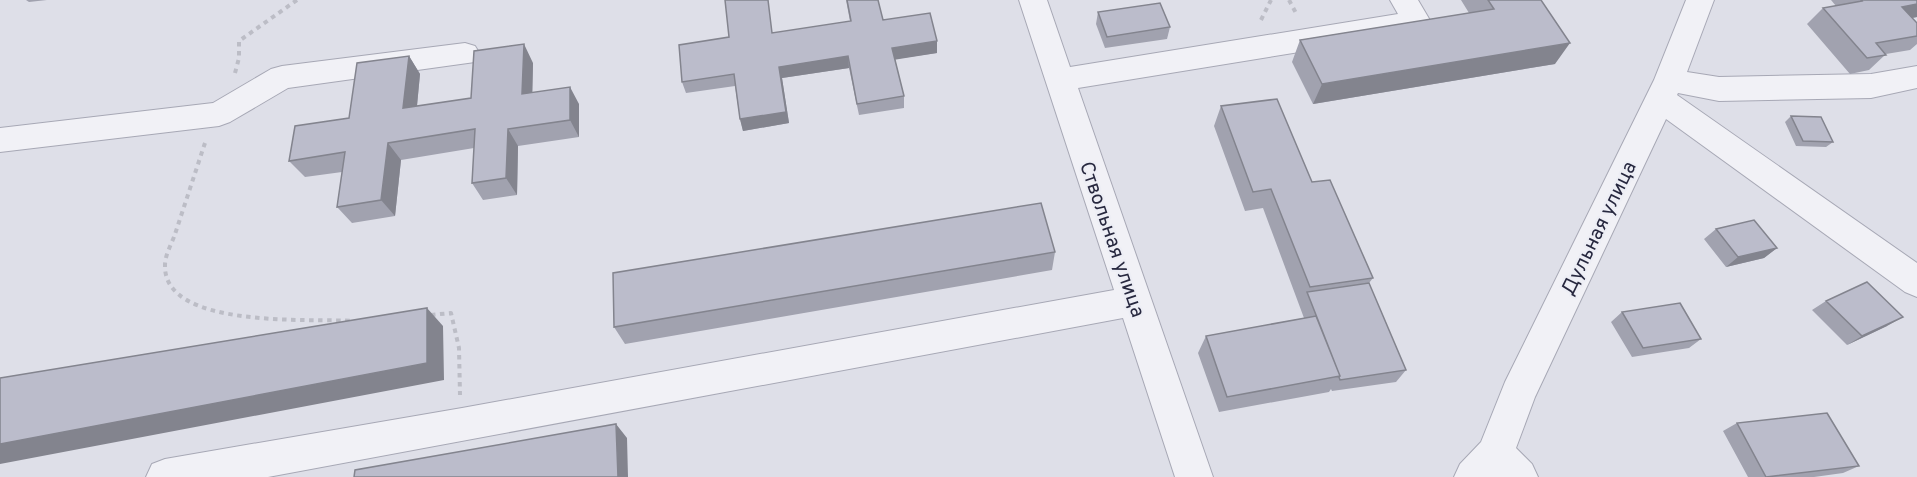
<svg xmlns="http://www.w3.org/2000/svg" width="1917" height="477" font-family="Overpass,sans-serif">
<style>
.lines{fill:none;stroke-linecap:round;stroke-linejoin:round}
.minor-casing{stroke:#a7a8b5;stroke-width:2}
.path{stroke:#bcbdc6;stroke-width:4;stroke-dasharray:4.5 4.5;stroke-linecap:butt}
.minor{fill:#f1f1f6;fill-rule:evenodd}
.wall{fill:#a1a2af}
.shaded-wall{fill:#83848e}
.building{fill:#bbbccb;stroke:#83848e;stroke-width:1.5}
.labels{text-anchor:middle;stroke-width:4.5;stroke-linejoin:round;paint-order:stroke}
.street-label{font-size:20px;fill:#27283f;stroke:#edeef5}
</style>
<rect width="100%" height="100%" fill="#dedfe8"/>
<g class="lines">
<!-- minor casing -->
<g class="minor-casing">
<path id="minor" d="M1019,0H1047L1070,67L1398,14L1390,0H1418L1431,22L1427,29L1417,33L1078,88L1213,477H1175L1123,318L268,477H146L152,464L165,459L462,408L1114,290Z
M1686,0H1714L1687,72L1719,77L1871,74L1917,66V88L1871,98L1719,101L1678,93L1677,95L1917,263V297L1905,292L1666,119L1535,397L1516,448L1532,464L1538,477H1454L1460,464L1481,442L1505,382L1654,80Z
M465,43L475,46L480,54L475,62L288,88L230,122L219,126L0,152V128L213,103L271,69L282,66Z"/>
</g>
<!-- path -->
<path class="path" d="M1289,0L1297,15
M1261,20L1271,0
M235,73L239,58V41L297,0
M205,143C195,173 185,204 175,234C172,243 165,255 165,265C163,330 313,318 355,321
M431,315L451,313L459,348L460,395"/>
<!-- minor -->
<use href="#minor" class="minor"/>
</g>
<!-- wall -->
<path class="wall" d="M26,0H47L29,2Z
M846,0H878L883,20L937,41V53L895,59L904,96V108L859,115L849,68L782,78L789,123L743,131L740,119L735,86L686,93L682,82L850,21Z
M1461,0H1541L1555,64L1313,104L1292,62L1300,40L1469,13Z
M1831,0H1917V17L1912,18L1917,23V44L1910,50L1886,54L1869,70L1850,74L1807,24L1823,8L1836,6Z
M1098,12L1170,27L1167,39L1105,48L1096,24Z
M409,56L420,74L417,106L471,98L533,63L532,92L579,104V137L518,146L517,195L483,200L472,183L474,148L401,160L395,216L352,223L337,207L342,172L305,177L289,161L349,118Z
M1221,106L1312,182L1373,278L1369,283L1406,370L1396,382L1332,391L1331,389L1329,392L1219,412L1198,353L1206,336L1304,318L1263,208L1245,211L1214,126Z
M1791,116L1833,142L1826,147L1796,146L1785,122Z
M1716,229L1777,248L1764,258L1726,267L1704,239Z
M1055,252L1052,270L625,344L614,327Z
M1826,301L1887,326L1847,345L1812,310Z
M1622,312L1701,339L1689,348L1632,357L1611,322Z
M1737,423L1859,466L1843,473L1814,477H1748L1723,431Z"/>
<!-- shaded-wall -->
<path class="shaded-wall" d="M1917,4V17L1885,23L1902,7Z
M937,41V53L893,60L892,48Z
M1570,43L1555,64L1313,104L1322,84Z
M524,44L533,63L532,111L522,94Z
M409,56L420,74L415,126L403,108Z
M848,56L849,68L782,78L789,123L743,131L740,119L779,67Z
M570,87L579,104V137L570,120Z
M508,129L518,146L517,195L506,178Z
M388,143L401,160L395,216L381,200Z
M1777,248L1764,258L1726,267L1738,257Z
M427,308L443,326L444,380L0,464V444Z
M1903,317L1887,326L1847,345L1862,336Z
M616,424L627,438L628,477H618Z"/>
<!-- building -->
<path class="building" d="M725,0H768L772,33L851,21L847,0H878L883,20L930,13L937,41L892,48L904,96L857,104L848,56L779,67L786,112L740,119L734,74L682,82L679,45L729,37Z
M1488,0H1541L1570,43L1322,84L1300,40L1494,9Z
M1861,0H1917V4L1902,7L1917,23V36L1876,43L1886,55L1867,58L1823,8L1862,1Z
M1160,3L1170,27L1107,37L1098,12Z
M524,44L522,94L570,87V120L508,129L506,178L472,183L475,129L388,143L381,200L337,207L345,152L289,161L295,126L349,118L357,63L409,56L403,108L471,98L474,51Z
M1277,99L1312,182L1330,180L1373,278L1310,287L1271,189L1253,192L1221,106Z
M1791,116L1821,117L1833,142L1803,141Z
M1041,203L1055,252L614,327L613,273Z
M1754,220L1777,248L1738,257L1716,229Z
M1867,282L1903,317L1862,336L1826,301Z
M1369,283L1406,370L1340,380L1339,377L1340,376L1307,292Z
M1680,303L1701,339L1643,348L1622,312Z
M427,308V363L0,444V378Z
M1316,316L1340,376L1227,397L1206,336Z
M1827,413L1859,466L1766,477L1737,423Z
M616,424L618,477H354L355,470Z"/>
<g class="labels">
<!-- street labels -->
<g class="street-label">
<text transform="translate(1598 228) rotate(-64)" y="7">Дульная улица</text>
<text transform="translate(1113 239) rotate(71)" y="7">Ствольная улица</text>
</g>
</g>
</svg>
